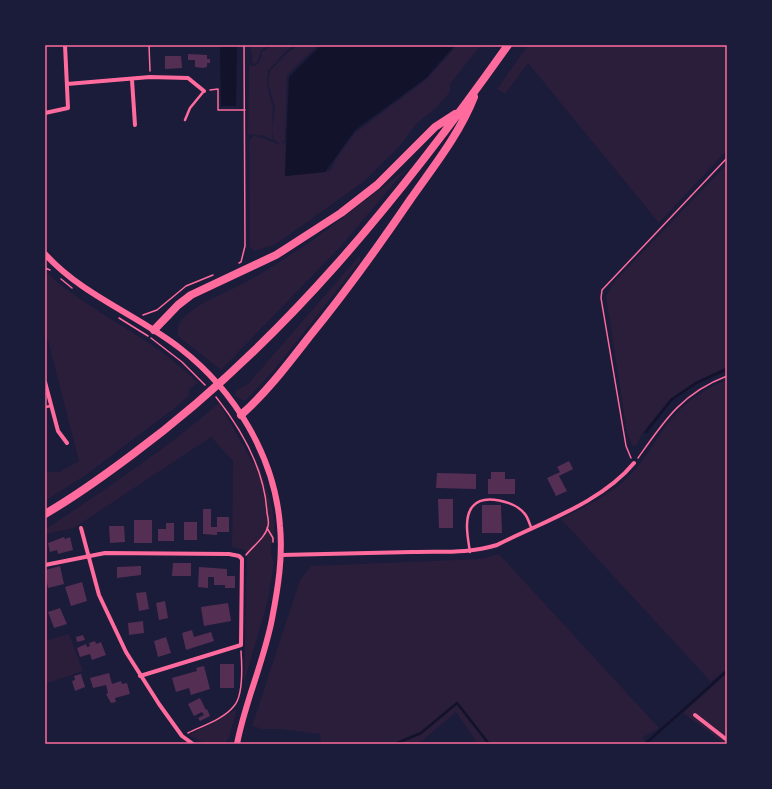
<svg xmlns="http://www.w3.org/2000/svg" width="772" height="789" font-family="Bitter,serif">
<style>
.green{fill:#2a1e3b}
.water{fill:#12122b}
.lines{fill:none;stroke-linecap:round;stroke-linejoin:round}
.stream{stroke:#12122b;stroke-width:2.5}
.building{fill:#542f53}
.path{stroke:#ff6b9d;stroke-width:1.5}
.service{stroke:#ff6b9d;stroke-width:2.5}
.minor{stroke:#ff6b9d;stroke-width:4}
.tertiary{stroke:#ff6b9d;stroke-width:6}
.trunk{stroke:#ff6b9d;stroke-width:8}
.neatline{fill:none;stroke:#ff6b9d;stroke-width:1.5}
</style>
<rect width="100%" height="100%" fill="#1b1b3a"/>
<!-- green -->
<path class="green" d="M250,45H269L261,50L258,61L253,64Z
M272,45H294L284,53L268,71L267,85L273,108L272,128L275,108L268,83L270,71L285,55L298,45H318L287,75L285,139L282,144L286,142L285,176L325,172L331,170L336,159L355,133L427,79L457,45H481L450,84V92L436,108L416,124L399,147L363,182L276,244L255,251L250,247L249,141L254,136C265,137 270,143 280,144L273,139L272,129V140L265,136L248,134L249,65L254,66L259,63L262,52Z
M528,45H727V150L659,223L528,63L505,94L497,89Z
M727,164V367L696,382L670,399L643,432L636,446L632,445L627,432L606,297L614,282Z
M407,168L341,246L221,370L178,336C176,326 181,319 189,313C208,297 232,291 253,278C308,247 357,207 407,168Z
M359,256L360,257V261L275,369L245,401L235,396V391L248,384Z
M47,273C93,315 153,337 198,383L189,389V396L176,407L83,477L45,501V472H59L79,461L45,329V275Z
M727,380V668L711,682L561,519C583,508 606,497 624,481C641,466 652,445 665,427C680,406 702,389 727,380Z
M219,403L253,463L257,462C266,483 275,508 274,532C274,541 267,552 274,562L268,600L244,683L247,558L245,550L232,547L233,461L211,437L74,528L46,534V529C105,489 165,450 219,403Z
M499,554L659,728L642,738L648,744H478L456,712L423,740L415,744H321L320,734L280,729H262L252,726L300,580L311,566L480,559Z
M69,634L83,671L45,684V641Z
M727,673V744H725L683,713Z
M237,709L229,737L225,743L206,744L189,735Z"/>
<!-- water -->
<path class="water" d="M220,45H237L236,106H221Z
M321,45H455L426,78L355,130L325,172L285,176L289,77Z"/>
<g class="lines">
<!-- stream -->
<path class="stream" d="M646,432L671,400L696,383L727,369
M395,744L421,733L457,703L489,744
M645,744L727,671"/>
</g>
<!-- building -->
<path class="building" d="M188,54L207,55V59H210V63H207V67L203,68L195,67V60H188Z
M165,56H181L182,68L165,69Z
M569,461L573,469L559,476L567,491L556,496L547,478L560,472L557,467Z
M491,472H505V479H515V494H488V479H491Z
M437,473L476,474V489L436,488Z
M438,499H453V528H439Z
M482,505H501L502,533H482Z
M203,509H211V527H217V517H229V532H217V535L203,534Z
M134,520H152V543H134Z
M184,522H197V540H184Z
M166,523H174V541H158V529H166Z
M109,526H124L125,542L110,543Z
M64,537L65,539L70,537L73,550L58,554L57,550L50,552L48,543Z
M173,563H191V576H172Z
M60,566L64,584L48,588L45,570Z
M141,566V575L117,578V567Z
M199,567L227,569V576H235V588H225V585H214V577H208V588L198,587Z
M82,582L87,601L71,606L65,587Z
M146,592L149,609L139,611L136,593Z
M165,601L168,618L159,620L156,603Z
M228,603L231,621L204,626L201,607Z
M60,608L67,624L54,628L48,612Z
M143,621L144,633L129,635L128,623Z
M192,630L194,637L211,632L214,641L186,650L182,633Z
M83,635L85,640L77,642L76,637Z
M166,637L171,653L158,657L154,641Z
M95,641L96,644L101,642L106,655L92,660L90,654L80,657L77,648L86,644L87,647L90,646L89,643Z
M220,664H234V688H220Z
M204,666L210,689L191,695L189,688L176,692L172,678L197,671L196,668Z
M109,673L112,684L121,681L122,684L127,683L130,694L115,698L116,702L111,703L106,694L108,693L106,685L93,688L90,678Z
M81,674L85,687L75,691L72,681L75,680L74,676Z
M200,698L206,710L207,709L210,716L200,721L198,718L204,715L202,712L194,716L188,704Z"/>
<g class="lines">
<!-- path -->
<path class="path" d="M149,45L150,71
M210,90L218,89V110H245
M239,263L241,262L245,246L244,45
M45,268L50,270
M61,279L72,288
M143,315L157,310L186,286L213,275
M119,318L148,336
M151,338L182,362L205,385
M216,397C242,430 265,471 267,513C268,517 269,522 268,526C266,537 253,546 246,555
M631,458L626,446L601,298L602,290L727,158
M638,458C664,421 682,393 727,376
M267,528L273,538V542
M188,733C202,726 224,719 234,706C244,695 242,665 241,651"/>
<!-- service -->
<path class="service" d="M185,120L190,108L204,91
M45,407L51,406
M470,552C468,539 463,517 473,506C484,493 515,502 524,513C528,517 529,523 531,527"/>
<!-- minor -->
<path class="minor" d="M132,80L135,125
M67,84L150,77L188,78L204,91
M45,113L68,108L65,45
M45,382L58,431L67,443
M81,528L99,595L126,652L159,704L182,736L193,744
M281,555C324,554 368,553 412,552C442,551 467,554 497,545C542,522 601,503 634,463
M45,565L105,553L229,554L239,556L242,559L241,645L140,676
M695,715L727,740"/>
<!-- tertiary -->
<path class="tertiary" d="M45,254C83,296 138,315 181,349C235,391 275,457 280,526C283,557 278,588 272,619C264,661 245,702 237,744"/>
<!-- trunk -->
<path class="trunk" d="M154,330L178,305L191,295L276,255L341,213L377,185L435,127L455,114
M241,415C267,392 288,364 309,337C345,293 378,247 410,200C433,167 459,135 474,97
M45,514C76,496 105,475 133,454C283,343 401,196 508,45"/>
</g>
<!-- border -->
<rect width="772" height="789" fill="none" stroke="#1b1b3a" stroke-width="92"/>
<rect x="46" y="46" width="680" height="697" class="neatline"/>
</svg>
